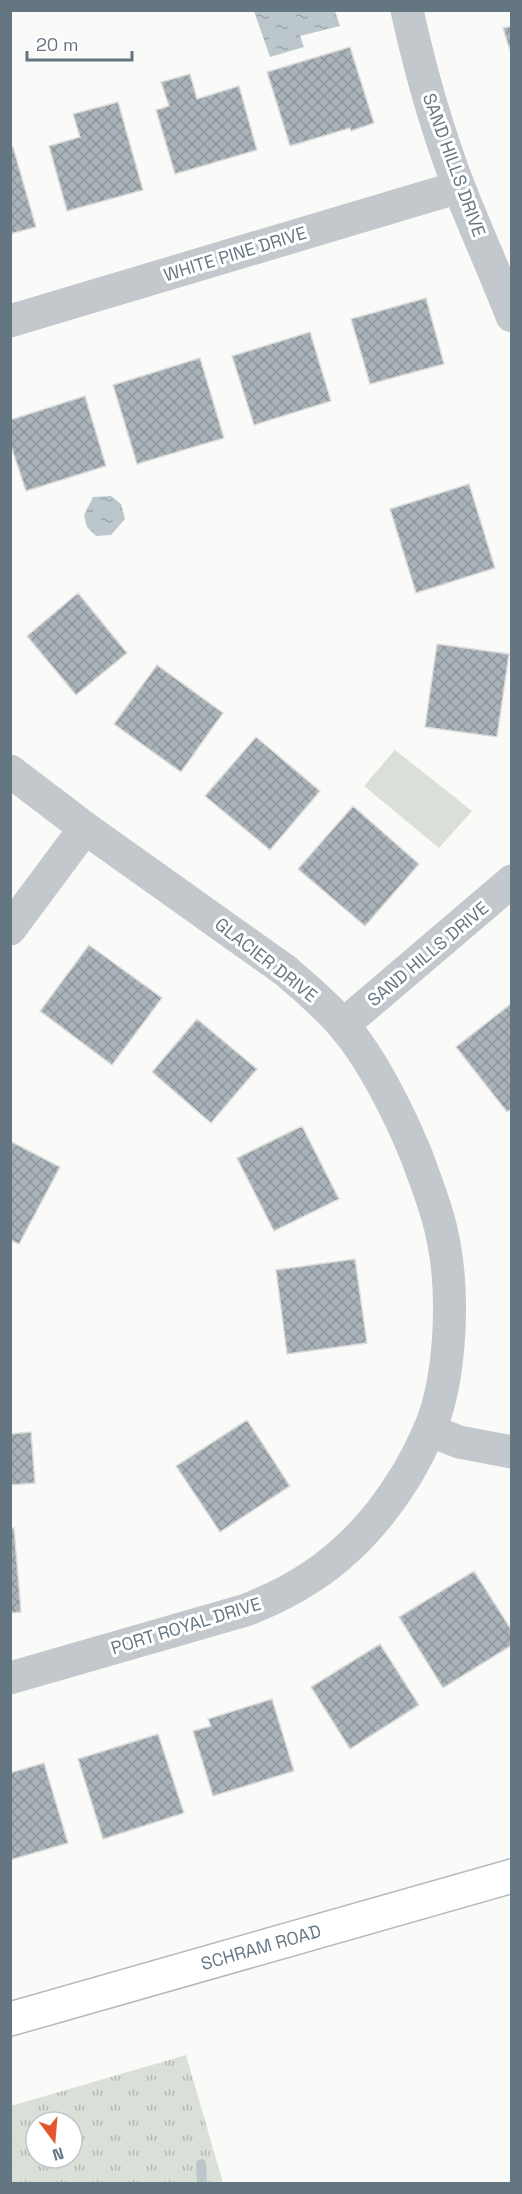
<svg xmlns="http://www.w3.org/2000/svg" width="522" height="2194" font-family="'Space Grotesk',sans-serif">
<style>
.grass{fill:#dadfd7}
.park{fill:url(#park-tufts);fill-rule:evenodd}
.water{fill:url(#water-ripples)}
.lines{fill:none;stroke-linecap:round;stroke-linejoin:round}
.stream{stroke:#bbc7cb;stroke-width:10}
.building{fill:url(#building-cross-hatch);stroke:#dcdcda;stroke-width:1.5}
.major-casing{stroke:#b5babe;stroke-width:36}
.minor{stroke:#c3c8cc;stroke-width:33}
.major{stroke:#fff;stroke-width:33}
.labels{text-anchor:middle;stroke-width:6;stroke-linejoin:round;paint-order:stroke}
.street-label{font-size:18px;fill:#657683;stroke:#fff}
</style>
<defs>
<pattern id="park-tufts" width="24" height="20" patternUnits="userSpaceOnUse" patternTransform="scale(1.5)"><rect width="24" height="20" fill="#dadfd7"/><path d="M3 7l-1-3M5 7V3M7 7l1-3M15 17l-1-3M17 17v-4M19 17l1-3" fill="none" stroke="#b4b9b4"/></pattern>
<pattern id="water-ripples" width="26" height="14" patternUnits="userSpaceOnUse" patternTransform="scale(1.5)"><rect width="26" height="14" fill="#bbc7cb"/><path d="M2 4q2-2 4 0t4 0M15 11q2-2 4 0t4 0" fill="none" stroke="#9ca6aa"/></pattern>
<pattern id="building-cross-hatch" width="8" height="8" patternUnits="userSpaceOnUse" patternTransform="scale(1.5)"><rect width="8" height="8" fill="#aab3b9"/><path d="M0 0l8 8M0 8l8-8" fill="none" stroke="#8e969c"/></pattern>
</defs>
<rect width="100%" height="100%" fill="#fafaf8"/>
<!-- grass -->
<path class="grass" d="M395,750L472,811L439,848L364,786Z"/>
<!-- park -->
<path class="park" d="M186,2055L223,2183H11V2106ZM36,2122H72V2158H36Z"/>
<!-- water -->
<path class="water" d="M254,11H335L340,26L300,36L304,47L270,57Z
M111,496L121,504L125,519L111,535L96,536L87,527L84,515L93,497Z"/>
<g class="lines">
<!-- stream -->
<path class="stream" d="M201,2164L202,2184"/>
</g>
<!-- building -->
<path class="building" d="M512,26V57L503,28Z
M350,47L374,123L351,131L350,128L290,146L267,72Z
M190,74L197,99L239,86L257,150L175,174L156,110L169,106L161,82Z
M118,102L143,190L67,211L49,146L80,137L73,114Z
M10,147H13L36,227L10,234Z
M426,298L444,364L370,384L351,319Z
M310,332L331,401L254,425L232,356Z
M200,358L224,438L137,464L113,385Z
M85,396L106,466L26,491L10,443V420Z
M469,484L495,568L416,593L390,509Z
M78,593L127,653L76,695L27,636Z
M437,644L509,654L497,737L425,727Z
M157,665L223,713L181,772L114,724Z
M256,737L320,791L270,850L205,796Z
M353,806L419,864L365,926L298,869Z
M89,945L162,998L112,1065L40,1011Z
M512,1003V1108L507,1112L456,1047Z
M197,1019L257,1069L211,1123L152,1072Z
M302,1126L339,1199L274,1231L237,1158Z
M10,1141L60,1167L19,1244L10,1240Z
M355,1259L367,1343L287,1354L276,1270Z
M247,1420L290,1486L220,1532L176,1466Z
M31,1432L35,1483L10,1485V1434Z
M10,1528H14L21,1612L10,1613Z
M474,1571L512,1631V1645L443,1688L399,1617Z
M380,1644L419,1705L350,1749L311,1687Z
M272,1699L294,1771L213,1796L193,1731L211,1726L208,1719Z
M158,1734L184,1813L103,1839L78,1759Z
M44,1763L68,1843L10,1860V1773Z"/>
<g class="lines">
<!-- major casing -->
<g class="major-casing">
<g id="major">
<path id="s1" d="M10,2019L512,1876"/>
</g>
</g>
<!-- minor -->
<path class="minor" d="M407,10C420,70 437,130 459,187C476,231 495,272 512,316
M10,321L459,187
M10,771L85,828L286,971C305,988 325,1004 342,1024C372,1058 400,1115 417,1157C427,1185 439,1214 444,1244C454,1297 451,1381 429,1431C404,1489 363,1543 311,1577C290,1591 269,1601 246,1610L10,1678
M10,929L85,828
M343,1025L512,881
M429,1430L459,1442L512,1452"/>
<!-- major -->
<use href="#major" class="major"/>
</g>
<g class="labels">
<!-- street labels -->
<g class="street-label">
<text transform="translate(454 165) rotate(70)" y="6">SAND HILLS DRIVE</text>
<text transform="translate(235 254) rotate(-17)" y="6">WHITE PINE DRIVE</text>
<text transform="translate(428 954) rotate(-40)" y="6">SAND HILLS DRIVE</text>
<text transform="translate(266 960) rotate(38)" y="6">GLACIER DRIVE</text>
<text transform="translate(186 1626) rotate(-17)" y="6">PORT ROYAL DRIVE</text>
<text dy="6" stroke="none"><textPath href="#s1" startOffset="261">SCHRAM ROAD</textPath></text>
</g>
</g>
<!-- border -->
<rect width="522" height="2194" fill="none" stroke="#657683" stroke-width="24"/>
<!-- north arrow -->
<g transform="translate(54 2140) rotate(164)"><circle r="28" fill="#ffffff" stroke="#c1c8cd" stroke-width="1.5"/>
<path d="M0-4.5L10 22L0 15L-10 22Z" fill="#e4572e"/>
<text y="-9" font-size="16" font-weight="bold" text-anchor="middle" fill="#657683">N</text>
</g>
<!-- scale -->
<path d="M27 51v9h105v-9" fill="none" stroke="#657683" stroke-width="3"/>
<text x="36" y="51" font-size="18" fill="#657683" stroke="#ffffff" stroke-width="4.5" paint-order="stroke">20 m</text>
</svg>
